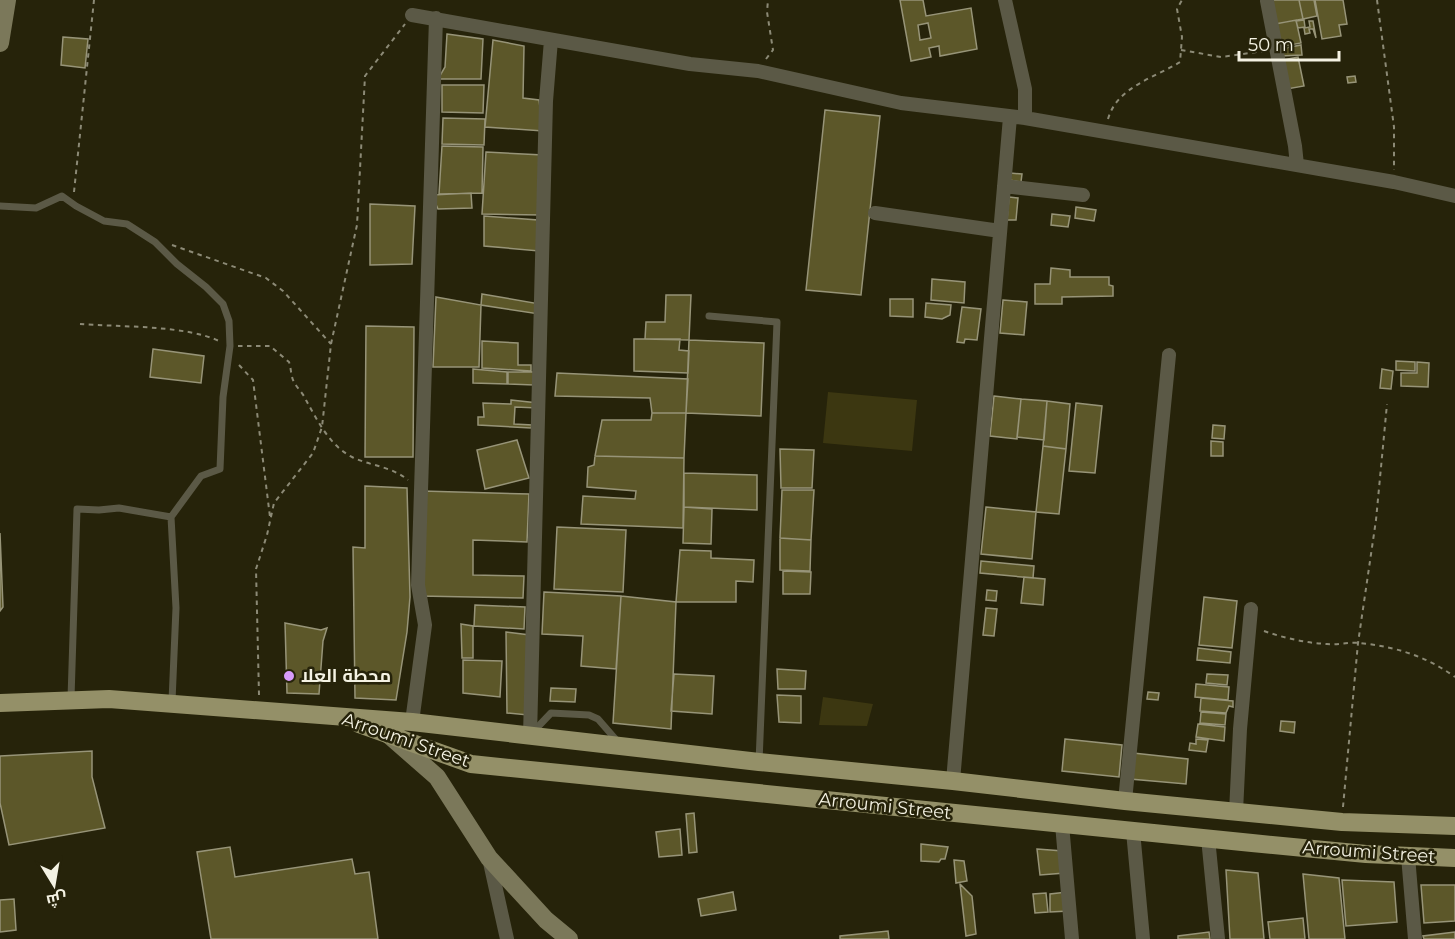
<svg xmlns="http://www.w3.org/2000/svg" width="1455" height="939" font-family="Montserrat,Cairo,sans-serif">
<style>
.green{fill:#3c3711}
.building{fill:#5c5729;stroke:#979478;stroke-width:1.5;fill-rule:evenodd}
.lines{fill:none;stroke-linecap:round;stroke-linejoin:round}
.path{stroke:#8c8a76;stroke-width:2;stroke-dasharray:4.5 4.5;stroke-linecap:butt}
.lane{stroke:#5b5946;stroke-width:7}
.street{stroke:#5b5946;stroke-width:14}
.secondary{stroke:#7b785a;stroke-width:18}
.primary{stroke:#949068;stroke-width:18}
.poi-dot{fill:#d79bf9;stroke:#26230a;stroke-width:2}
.labels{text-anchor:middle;stroke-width:5;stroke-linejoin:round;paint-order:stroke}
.poi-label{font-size:18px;font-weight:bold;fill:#f4f2e3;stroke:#26230a;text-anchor:start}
.street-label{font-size:18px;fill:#f4f2e3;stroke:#26230a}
</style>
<rect width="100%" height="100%" fill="#26230a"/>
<!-- green -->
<path class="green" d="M828,392L917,400L912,451L823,443Z
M823,697L873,704L867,726L819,725Z"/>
<!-- building -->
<path class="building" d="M900,0H923L926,16L971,8L977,49L940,56L939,46L929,48L931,57L911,61ZM928,23L931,38L920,40L918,25Z
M1270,0H1299L1303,19L1275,24Z
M1299,0H1314L1317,16L1303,19Z
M1315,0H1343L1347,24L1339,25L1341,36L1322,39Z
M1296,20L1301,43L1279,47L1275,24Z
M1304,20L1305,27L1298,28L1296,21Z
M1309,21H1313L1316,38L1313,29H1309L1310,33L1305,34L1304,28L1310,27Z
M447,34L483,39L481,79H438L445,67Z
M63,37L88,39L85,68L61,65Z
M493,40L524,46L523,98L539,100L543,131L485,127Z
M1301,45L1302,55L1281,56L1280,49Z
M1298,57L1304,86L1287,89L1282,60Z
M1355,76L1356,82L1348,83L1347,77Z
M442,85H484L483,113L442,112Z
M825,110L880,116L861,295L806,290Z
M443,118L485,119L484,145L442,144Z
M442,146L483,147L482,193L439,194Z
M486,152L543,155L541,215L482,214Z
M1010,173L1022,174L1021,182L1009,180Z
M471,193L472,208L438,209L432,195Z
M1009,197L1018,198L1016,220H1007Z
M370,204L415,206L412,264L370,265Z
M1076,207L1096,210L1094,221L1075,218Z
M1052,214L1070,216L1068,227L1051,225Z
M484,216L538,220L539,251L484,246Z
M1051,268L1070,270V277H1109V285L1113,286V296L1062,297V304H1035V284H1050Z
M932,279L965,282L964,303L931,300Z
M482,294L540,304L539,314L481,305Z
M666,295H691L689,340L645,339L646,322H665Z
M436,297L481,305L479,367H433Z
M890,299H913V317L890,316Z
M1003,300L1027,302L1024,335L1000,333Z
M926,303L951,305L950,315L942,319L925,317Z
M962,307L981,309L977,340L965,339L964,343L957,342Z
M366,326L414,327L413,457H365Z
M634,339H680L679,350L689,351L688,373L634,371Z
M689,340L764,343L761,416L686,413Z
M482,341L518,343V365H531V371L482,368Z
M153,349L204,356L201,383L150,377Z
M1396,361L1415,362V371L1396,370Z
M1417,362L1429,363L1428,387L1401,386V373H1417Z
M473,369L507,372V384L473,383Z
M1382,369L1393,371L1391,389L1380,388Z
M508,372H534V385L508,384Z
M557,373L688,379L686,413H652L650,398L555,396Z
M994,396L1021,399L1017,439L990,436Z
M1021,399L1047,401L1044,440L1017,437Z
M511,400L538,403V408L515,407L514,424L532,425L531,428L478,425V417H484L483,403L511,404Z
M1047,401L1070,404L1066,449L1043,446Z
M1076,403L1102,406L1095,473L1069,471Z
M652,413H686L684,458L595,456L602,420H651Z
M1213,425L1225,426L1224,439L1212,438Z
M517,440L529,478L485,489L477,450Z
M1211,441L1223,442V456H1211Z
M1043,446L1066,449L1059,514L1036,512Z
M780,449L814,450L812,488H781Z
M595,456L684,458L683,528L581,524L583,496L635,499L636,491L587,487L588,467L594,465Z
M684,473L757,475V510L684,507Z
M365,486L407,488L410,597L407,632L396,700L355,698L353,547L365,548Z
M782,490H814L811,540L780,538Z
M422,491L529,494L527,542L473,540V575L524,576L523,598L420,596Z
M684,507L712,509L711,544L683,543Z
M986,507L1036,512L1032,559L981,554Z
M557,527L626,530L623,592L554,589Z
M0,533L3,607L0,611Z
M780,538L811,540L810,571L780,570Z
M680,550L711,551V558L754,560L753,582L736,581V602H676Z
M981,561L1034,566L1033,578L980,573Z
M783,571L811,572L810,594H783Z
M1024,577L1045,579L1043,605L1021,603Z
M987,590L997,591L996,601L986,600Z
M544,592L621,596L616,669L581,666L583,636L542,634Z
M621,596L676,602L671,729L613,723Z
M1204,597L1237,601L1232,648L1199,645Z
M475,605L525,607L524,629L474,626Z
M986,608L997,609L994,636L983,635Z
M285,623L321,630L327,628L323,641L319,694L287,693Z
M461,624L473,626V658H462Z
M506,632L530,635L528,715L507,713Z
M1198,648L1231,652L1230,663L1197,660Z
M463,660L502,661L500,697L463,693Z
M777,669L806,671L805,689H778Z
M674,674L714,676L712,714L671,711Z
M1207,674L1228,675L1227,685L1206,683Z
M1196,684L1229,687L1228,700L1195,697Z
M551,688L576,689L575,702L550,701Z
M1148,692L1159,693L1158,700L1147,699Z
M777,695L801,696V723L779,722Z
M1201,698L1233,701V707L1229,706L1226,713L1200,711Z
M1201,712L1226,714L1225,725L1200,723Z
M1281,721L1295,722L1294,733L1280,731Z
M1198,724L1225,727L1224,741L1196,737Z
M1065,739L1122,745L1119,777L1062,771Z
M1196,739L1208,740L1206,752L1189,750L1190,743L1196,744Z
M92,751V777L105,828L9,845L0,803V756Z
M1133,753L1188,759L1186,784L1130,779Z
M694,813L697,852L689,853L686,814Z
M680,829L682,855L659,857L656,832Z
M921,844L948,847L945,859H941L939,862L921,861Z
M230,847L235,877L352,859L355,874L369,872L378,939H211L197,852Z
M1037,849L1063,851L1065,873L1040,875Z
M954,860L964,861L967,881L956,883Z
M1226,870L1258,873L1264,939H1230Z
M1303,874L1339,878L1345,939H1309Z
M1342,880L1394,882L1397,922L1346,926Z
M960,884L972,896L976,934L966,936Z
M1421,885H1455V921L1424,923Z
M733,892L736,910L701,916L698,899Z
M1067,892L1069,911L1050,912V894Z
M1046,893L1048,912L1035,913L1033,894Z
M14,899L16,930L0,932V900Z
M1303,918L1305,939H1270L1268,922Z
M888,931L889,939H840V936Z
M1209,932L1210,939H1178V936Z
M1455,932V939H1424L1423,936Z"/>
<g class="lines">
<!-- path -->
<path class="path" d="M1377,0L1394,127V170
M1181,50L1221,57L1264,51
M766,59L773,50L767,12L768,0
M1108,119C1117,87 1154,78 1180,62L1182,37L1177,9L1182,0
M74,192L94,0
M172,245L266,278L283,291L331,344
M80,324C117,327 186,325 219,341
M238,346H270L289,362C291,368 291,375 293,380C296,387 303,393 306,400C317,420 330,446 352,457C370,466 391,466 408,480
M239,365L253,380L270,517
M1264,631C1284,638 1306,643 1327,644C1338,645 1349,642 1360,643C1396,647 1426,656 1455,677
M259,695L256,569L267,535L274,503L313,453L322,427L331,344L357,225L365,76L405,24
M1343,807L1358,643L1376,520L1387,404"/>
<!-- lane -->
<path class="lane" d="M0,206L36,208L62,196L76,206L104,221L127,224L155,242L177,264L206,287L223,304L229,321L230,346L223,397L220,469L201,476L171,517L176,608L172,701
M709,316L777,322L759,762
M71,698L77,509L99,510L119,508L171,517
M532,733L551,713L589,715L598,719L618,742"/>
<!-- street -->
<path class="street" d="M1005,0L1025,89V118
M1267,1L1295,146L1297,165
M412,15L690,64L758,71L901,103L1025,118L1394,182L1455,196
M1004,186L1083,195
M875,213L1000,231
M412,722L425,625L418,585L436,18
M530,736L546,101L551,40
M953,781L1010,117
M1125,801L1169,355
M1236,812L1240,729L1251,609
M1062,824L1072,939
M1133,831L1143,939
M1208,838L1218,939
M1408,856L1415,939
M489,858L507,939"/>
<!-- secondary -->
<path class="secondary" d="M0,43L7,0
M389,735L437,777L489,858L546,920L569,939"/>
<!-- primary -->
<path class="primary" d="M0,703L109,699L412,722L759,762L953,781L1125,801L1342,822L1455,826
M359,724L471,764L1252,843L1366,854L1455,858"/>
</g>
<!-- markers -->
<circle class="poi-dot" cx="289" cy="676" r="6"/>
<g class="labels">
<!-- poi labels -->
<g class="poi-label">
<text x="301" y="682">محطة العلا</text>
</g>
<!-- street labels -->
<g class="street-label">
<text transform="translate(406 740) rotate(19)" y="6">Arroumi Street</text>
<text transform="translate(885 806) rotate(6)" y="6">Arroumi Street</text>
<text transform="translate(1369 852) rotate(4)" y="6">Arroumi Street</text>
</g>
</g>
<!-- north arrow -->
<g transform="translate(54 885) rotate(169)" stroke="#26230a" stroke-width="4.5" paint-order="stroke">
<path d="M0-4.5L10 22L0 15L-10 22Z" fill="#f4f2e3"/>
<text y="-9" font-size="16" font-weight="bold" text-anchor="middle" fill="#f4f2e3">ش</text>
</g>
<!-- scale -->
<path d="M1239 51v9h100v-9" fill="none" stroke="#f4f2e3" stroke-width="3"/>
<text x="1248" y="51" font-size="18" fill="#f4f2e3" stroke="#26230a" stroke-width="4.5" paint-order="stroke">50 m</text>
</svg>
